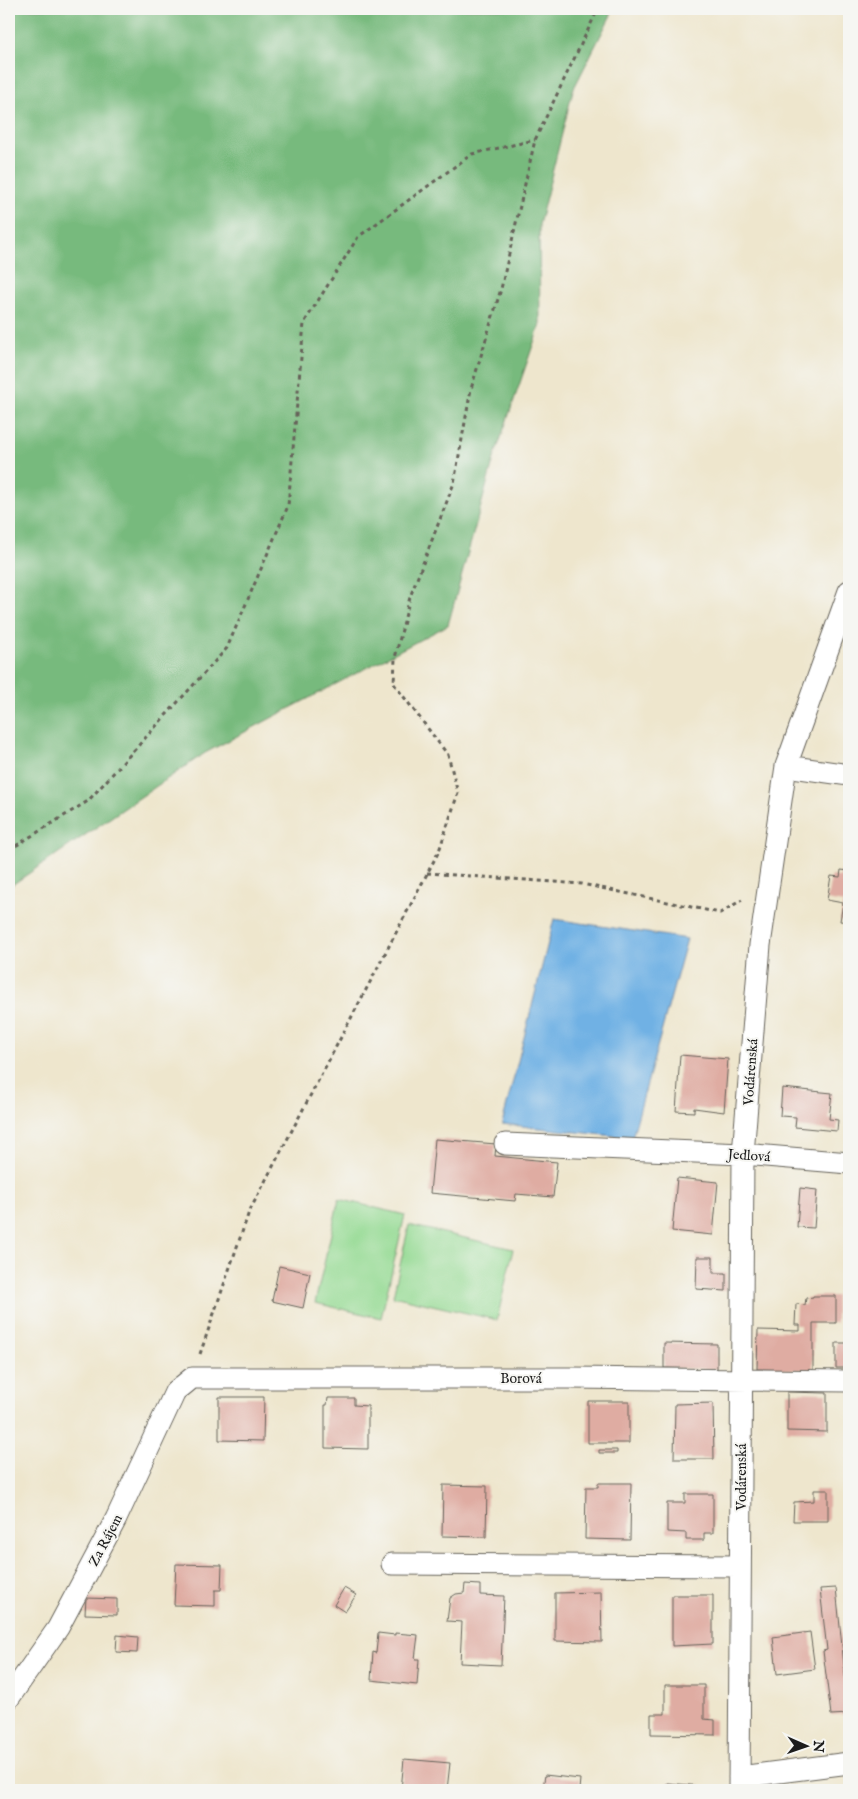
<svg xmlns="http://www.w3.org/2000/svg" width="858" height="1799" font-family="'IM FELL English',serif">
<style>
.green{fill:#94da93;stroke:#587b58}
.forest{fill:#77ba7d;stroke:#4a6b4c}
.water{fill:#6fb1e4;stroke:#466680}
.building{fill:#dfaca2}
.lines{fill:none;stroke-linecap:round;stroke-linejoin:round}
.street-casing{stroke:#66635a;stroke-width:23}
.path{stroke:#66635a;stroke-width:3;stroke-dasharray:4 4;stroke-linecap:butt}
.street{stroke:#fff;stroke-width:21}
.labels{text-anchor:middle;stroke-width:4;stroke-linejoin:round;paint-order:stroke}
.street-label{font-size:14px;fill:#1c1c1c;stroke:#f6f6f2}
</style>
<rect width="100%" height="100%" fill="#f6f6f2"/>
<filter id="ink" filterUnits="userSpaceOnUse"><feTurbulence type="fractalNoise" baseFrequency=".02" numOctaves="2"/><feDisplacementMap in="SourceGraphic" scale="10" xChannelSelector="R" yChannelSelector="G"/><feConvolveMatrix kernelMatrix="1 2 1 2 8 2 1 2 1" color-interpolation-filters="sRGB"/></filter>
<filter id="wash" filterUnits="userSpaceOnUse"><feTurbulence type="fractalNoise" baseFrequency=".0096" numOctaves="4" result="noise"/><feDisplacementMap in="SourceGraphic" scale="20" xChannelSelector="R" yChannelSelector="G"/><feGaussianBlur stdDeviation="1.12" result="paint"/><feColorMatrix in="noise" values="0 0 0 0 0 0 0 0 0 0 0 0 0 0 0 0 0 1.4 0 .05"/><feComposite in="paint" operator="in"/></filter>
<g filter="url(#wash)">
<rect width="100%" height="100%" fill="#eee6cd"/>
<!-- green -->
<path class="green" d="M339,1199L405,1215L381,1318L315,1303Z
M409,1225L513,1249L497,1320L393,1296Z"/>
<!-- forest -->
<path class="forest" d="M9,9H614L573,90L539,225L540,325L495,455L448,625L205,753L9,887Z"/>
<!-- water -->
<path class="water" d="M554,919L687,939L632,1138L502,1124Z"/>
<g id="blocks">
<!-- building -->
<path class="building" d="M841,870L849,871V922L840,921L843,903L827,900L831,876L840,877Z
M680,1055L728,1059L724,1112L694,1108V1112L676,1111Z
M782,1088L832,1093L829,1119L838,1120L837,1131L795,1127L796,1117L780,1116Z
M435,1139L496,1144L495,1156L557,1162L553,1197L516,1194L515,1201L430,1193Z
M677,1178L718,1182L713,1235L672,1231Z
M800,1188L817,1190L814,1228L797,1227Z
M697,1257H713V1273H726V1291L696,1289Z
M279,1266L310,1273L303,1308L272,1301Z
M813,1296H836V1323H813V1370L757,1369L758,1330L800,1331V1325H795L796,1304L805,1305L806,1298L813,1297Z
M847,1323H849V1368H836V1343H847Z
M664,1343L717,1344V1369L664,1368Z
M787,1392L827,1393V1432L787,1431Z
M219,1397H264L263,1441L219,1440Z
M328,1398H354V1405L368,1406V1449L325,1448V1405H327Z
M588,1401H629V1443H588Z
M713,1403L714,1459H674L675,1404Z
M599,1450H617V1453H599Z
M598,1483H631L630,1540L585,1539L586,1487H598Z
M443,1485L487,1486L486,1537L442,1536Z
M814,1490H828V1521H793L794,1502L814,1501Z
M685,1494H713V1533H704V1540H686V1533L667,1532V1503H685Z
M176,1564L222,1565L221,1590H215V1606L174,1605Z
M465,1584L480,1585V1595L504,1596L501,1665L460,1663L462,1622L447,1621L450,1598L456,1594L464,1593Z
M344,1588L356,1595L345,1612L334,1605Z
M836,1588L849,1714L831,1715L823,1651L827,1650L820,1589Z
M601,1592L602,1642L555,1641V1593Z
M672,1595H713V1644L672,1646Z
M86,1598L117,1599V1615L85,1614Z
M810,1632L815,1669L777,1674L773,1637Z
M378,1633L395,1635V1633L418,1635L415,1659H419L417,1685L371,1680L373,1652L376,1653Z
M117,1635L138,1637L137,1653L116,1652Z
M665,1685H704V1719L715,1720V1735L651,1734V1714H665Z
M404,1759L450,1763L447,1790H401Z
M545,1775L580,1779L579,1790H537L538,1788H543Z
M667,1783L701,1786V1790H666Z"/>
</g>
</g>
<g filter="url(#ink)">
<use href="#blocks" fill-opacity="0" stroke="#66635a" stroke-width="1"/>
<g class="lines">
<!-- street casing -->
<g class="street-casing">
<path id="street" d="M786,766L849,775
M505,1144L743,1154L849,1163
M392,1564L740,1566
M9,1698L58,1628L116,1519L175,1392L192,1378H571L849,1381
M739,1777L849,1763
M739,1790L743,1154L760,945L786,766L849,591"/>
</g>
<!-- path -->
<path class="path" d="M9,850L88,801L227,648L288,506L304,323L358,237L472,154L535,140
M427,873L582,884L720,913L742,900
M200,1354L249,1212L439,851L458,793L448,755L394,684L395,658L410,597L454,483L471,389L501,289L535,140L598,9"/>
<!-- street -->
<use href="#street" class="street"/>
</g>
</g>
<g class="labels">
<!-- street labels -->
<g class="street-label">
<text transform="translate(750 1072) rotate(-86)" y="5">Vodárenská</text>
<text transform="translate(749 1155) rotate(4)" y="5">Jedlová</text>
<text x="521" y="1383">Borová</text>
<text transform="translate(741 1477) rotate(-90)" y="5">Vodárenská</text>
<text transform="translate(105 1540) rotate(-62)" y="5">Za Rájem</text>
</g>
</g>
<!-- margin -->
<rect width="858" height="1799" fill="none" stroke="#f6f6f2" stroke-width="30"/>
<!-- north arrow -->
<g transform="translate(806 1746) rotate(92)" stroke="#f6f6f2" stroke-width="4" paint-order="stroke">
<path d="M0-4L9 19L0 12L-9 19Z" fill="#1c1c1c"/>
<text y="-8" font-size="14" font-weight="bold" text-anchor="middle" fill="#1c1c1c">N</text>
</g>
</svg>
